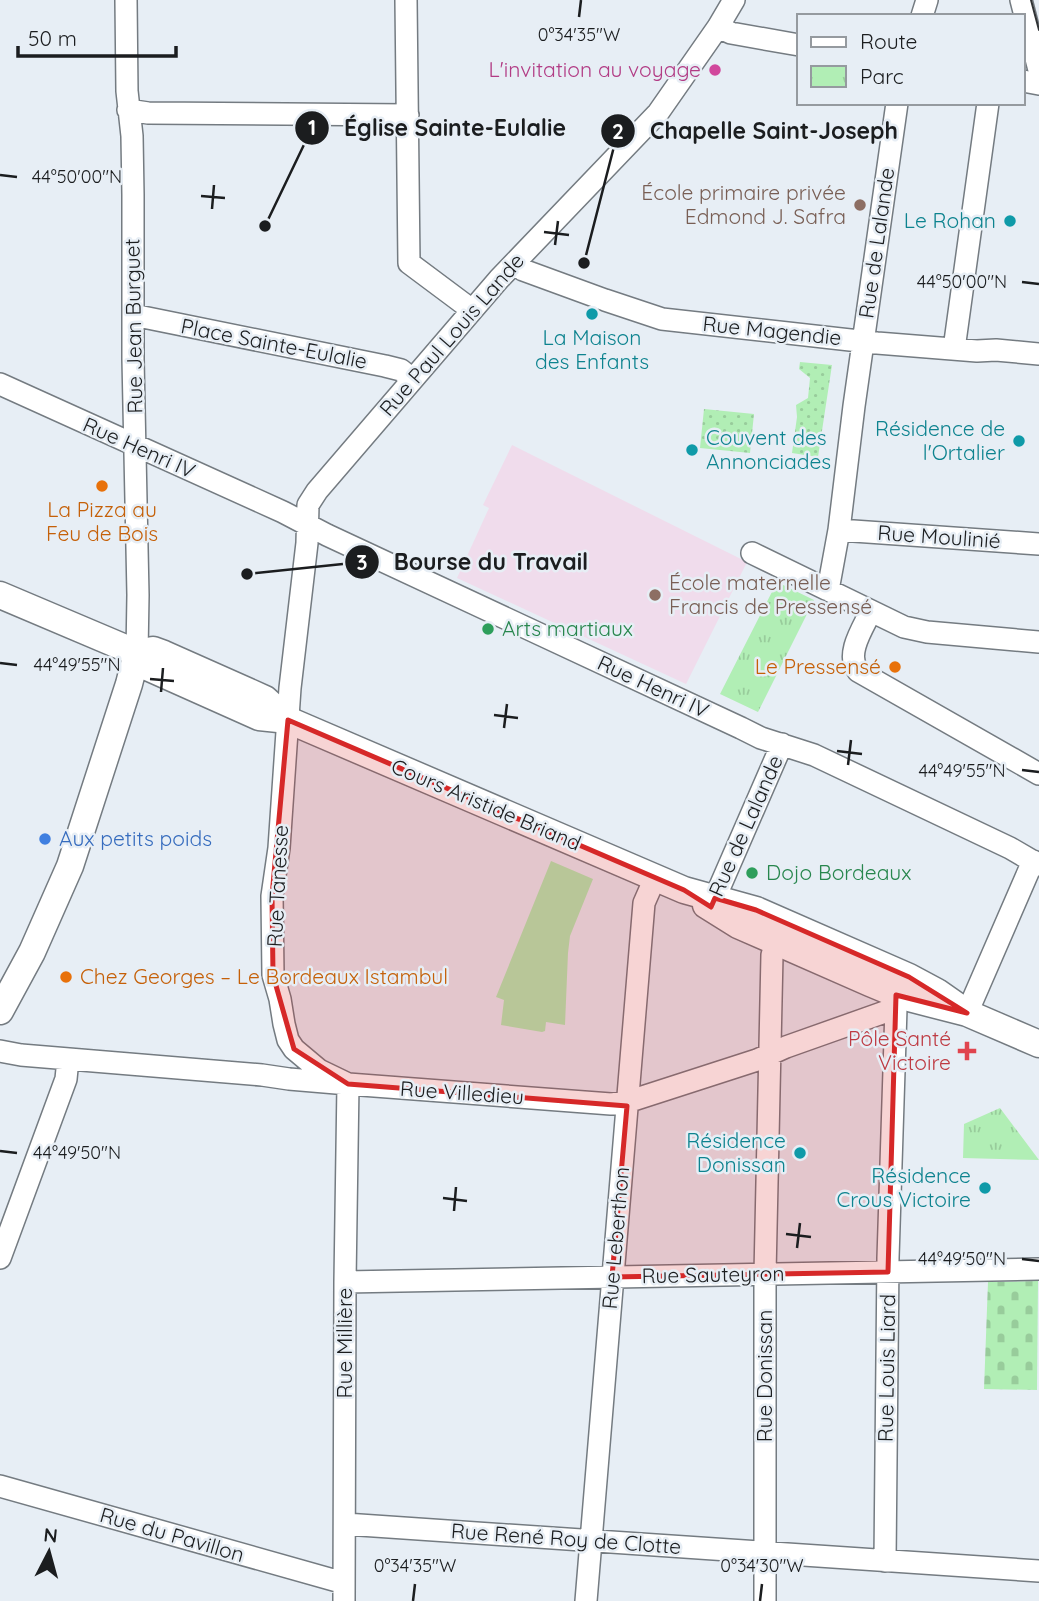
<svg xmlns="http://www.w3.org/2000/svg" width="1039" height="1601" font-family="Quicksand,sans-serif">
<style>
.education{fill:#f0dcec}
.grass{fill:url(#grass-dots)}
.cemetery{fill:url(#cemetery-stones)}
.park{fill:url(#park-tufts)}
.garden{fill:#b1eeb5}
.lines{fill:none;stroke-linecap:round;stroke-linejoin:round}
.minor-casing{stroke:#747b81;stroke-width:24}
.major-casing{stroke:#747b81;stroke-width:29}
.minor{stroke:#fff;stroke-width:21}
.major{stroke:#fff;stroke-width:26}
.tram{stroke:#303335;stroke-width:2}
.marked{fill:#d62828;fill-opacity:0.2;stroke:#d62828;stroke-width:5;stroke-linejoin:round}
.ticks{fill:none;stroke:#1b1d1f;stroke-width:2.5}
.hotel-dot{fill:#d1479c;stroke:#e7eef5;stroke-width:2.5}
.education-dot{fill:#8d6e63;stroke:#e7eef5;stroke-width:2.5}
.culture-dot{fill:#0f9aa8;stroke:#e7eef5;stroke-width:2.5}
.food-dot{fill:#e8710a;stroke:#e7eef5;stroke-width:2.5}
.leisure-dot{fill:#2e9e5b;stroke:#e7eef5;stroke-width:2.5}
.shop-dot{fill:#3f7fe0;stroke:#e7eef5;stroke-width:2.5}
.health-dot{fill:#e0444e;stroke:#e7eef5;stroke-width:2.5}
.labels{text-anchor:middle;stroke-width:5;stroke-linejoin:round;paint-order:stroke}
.hotel-label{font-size:21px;fill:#b23c85;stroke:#e7eef5;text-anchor:end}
.education-label{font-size:21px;fill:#785e54;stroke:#e7eef5;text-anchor:end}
.culture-label{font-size:21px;fill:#0d838f;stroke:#e7eef5;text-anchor:end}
.street-label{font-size:21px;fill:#1b1d1f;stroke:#e7eef5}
.food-label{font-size:21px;fill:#c56008;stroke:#e7eef5}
.leisure-label{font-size:21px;fill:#27864d;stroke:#e7eef5;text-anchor:start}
.shop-label{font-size:21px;fill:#366cbe;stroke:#e7eef5;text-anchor:start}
.health-label{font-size:21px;fill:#be3a42;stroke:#e7eef5;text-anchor:end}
.ticks-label{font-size:18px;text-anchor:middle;fill:#1b1d1f;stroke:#e7eef5;stroke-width:5;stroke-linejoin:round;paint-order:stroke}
.leader{fill:none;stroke:#1b1d1f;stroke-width:2.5}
.callout-dot{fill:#1b1d1f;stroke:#e7eef5;stroke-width:2.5}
.mark-label{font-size:21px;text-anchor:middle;font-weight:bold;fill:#fff}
.callout-label{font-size:23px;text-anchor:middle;font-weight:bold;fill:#1b1d1f;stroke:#e7eef5;stroke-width:5;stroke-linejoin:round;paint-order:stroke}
</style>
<defs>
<pattern id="grass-dots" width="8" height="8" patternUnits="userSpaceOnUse" patternTransform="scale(1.75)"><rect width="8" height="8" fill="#b1eeb5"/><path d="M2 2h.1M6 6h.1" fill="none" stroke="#98cc9b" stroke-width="1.8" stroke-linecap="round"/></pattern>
<pattern id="cemetery-stones" width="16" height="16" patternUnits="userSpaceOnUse" patternTransform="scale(1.75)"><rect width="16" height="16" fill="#b1eeb5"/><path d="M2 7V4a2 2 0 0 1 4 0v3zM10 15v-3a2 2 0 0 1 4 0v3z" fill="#98cc9b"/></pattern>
<pattern id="park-tufts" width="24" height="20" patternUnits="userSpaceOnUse" patternTransform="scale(1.75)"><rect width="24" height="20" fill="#b1eeb5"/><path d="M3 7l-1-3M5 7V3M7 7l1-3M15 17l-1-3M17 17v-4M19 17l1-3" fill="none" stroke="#98cc9b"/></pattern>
</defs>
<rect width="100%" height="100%" fill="#e7eef5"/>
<!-- education -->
<path class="education" d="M512,445L747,562L686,684L457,578L489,508L483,505Z"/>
<!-- grass -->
<path class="grass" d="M800,362L832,365L818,457L792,453L797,417L796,405L808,398L810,378L799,369Z
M704,409L754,414L750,453L700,448Z"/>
<!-- cemetery -->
<path class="cemetery" d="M1038,1281L1037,1390L984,1389L988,1282Z"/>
<!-- park -->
<path class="park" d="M777,582L814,600L758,712L720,694Z
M1000,1108L1039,1160L963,1158L964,1124Z"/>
<!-- garden -->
<path class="garden" d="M551,861L593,879L570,936L568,953L565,1025L546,1022L545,1031L542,1032L501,1025L504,1000L496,997Z"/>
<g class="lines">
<!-- minor casing -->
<g class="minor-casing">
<path id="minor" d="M126,0L127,91L132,136L133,195V359L138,595L137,653
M406,0L409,263L472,310
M1021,0L1039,70
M922,16L927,0
M718,27L731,33L799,45
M1023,81L1039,84
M128,110L148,113L408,115
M515,263L523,270L605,300L662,319L877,343L977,351L996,350L1039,354
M133,315L385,366L401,370L412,379
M954,349L988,103
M0,384L283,512L327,535L741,728L761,738L814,755L1010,848L1039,865
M839,530L1039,544
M752,553L904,627L927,632L1039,642
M828,590L839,530L854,406L897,103
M871,611C863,628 845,654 858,671L1039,774
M711,907L782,744
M967,1013L1033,861
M0,1051L21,1055L262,1075L289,1079L348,1084L611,1104L627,1102L757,1060L786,1047L896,1008L901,996
M348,1084L319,1070L294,1049L288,1040L284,1024L280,999L273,975L272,896L279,848L290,688L307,543L308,505L317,491L499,279L658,113L718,27L734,0
M0,1258L66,1079L68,1059
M345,1282L1039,1269
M0,1486L344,1583
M345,1524L1039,1571
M885,1561L888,1258L896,1008
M344,1601L345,1282L348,1084
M586,1601L644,903L655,878
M765,1601V1274L772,955L776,942"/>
</g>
<!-- major casing -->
<g class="major-casing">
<path id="major" d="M0,595L137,653L153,650L164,654L265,699L288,720
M137,653L147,667L259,717L288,720L684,890L756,910L909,977L937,992L967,1013
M706,905L738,925L870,983L901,996L967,1013L1039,1044
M0,1011L32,952L70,866L129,684L137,653"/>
</g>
<!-- minor -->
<use href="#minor" class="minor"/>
<!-- major -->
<use href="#major" class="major"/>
<!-- tram -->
<path class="tram" d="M1031,0L1039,30"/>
</g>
<!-- marked area -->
<path class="marked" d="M288,720L684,890L711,907L715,898L756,910L909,977L967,1013L896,995L888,1272L612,1277L627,1106L348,1084L294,1049L273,975L272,896Z"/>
<!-- ticks -->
<path class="ticks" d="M579,17L581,0M0,175L17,177M201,196L225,198M212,209L214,185M544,232L569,235M555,245L558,221M1022,282L1039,284M0,663L17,665M150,679L174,681M161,692L163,668M494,715L518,718M504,728L507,704M837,751L862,754M848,765L851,740M1022,770L1039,772M0,1151L17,1153M443,1198L467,1201M454,1211L456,1187M786,1234L811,1237M797,1248L800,1223M1022,1259L1039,1261M413,1601L415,1584M760,1601L762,1584"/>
<!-- markers -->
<circle class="hotel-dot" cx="715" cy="70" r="7"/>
<g class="education-dot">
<circle cx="860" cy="205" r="7"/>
<circle cx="655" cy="595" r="7"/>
</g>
<g class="culture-dot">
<circle cx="1010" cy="221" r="7"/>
<circle cx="592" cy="314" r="7"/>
<circle cx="1019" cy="441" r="7"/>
<circle cx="692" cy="450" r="7"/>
<circle cx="800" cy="1153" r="7"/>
<circle cx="985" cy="1188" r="7"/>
</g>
<g class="food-dot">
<circle cx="102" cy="486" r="7"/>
<circle cx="895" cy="667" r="7"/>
<circle cx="66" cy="977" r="7"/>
</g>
<g class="leisure-dot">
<circle cx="488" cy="629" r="7"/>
<circle cx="752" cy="873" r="7"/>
</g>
<circle class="shop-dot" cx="45" cy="839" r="7"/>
<path class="health-dot" d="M963.5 1040.5h7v7h7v7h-7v7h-7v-7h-7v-7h7z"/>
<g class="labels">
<!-- hotel labels -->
<g class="hotel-label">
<text x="701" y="77">L'invitation au voyage</text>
</g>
<!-- education labels -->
<g class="education-label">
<text x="846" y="200">École primaire privée<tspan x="846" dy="24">Edmond J. Safra</tspan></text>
<text x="669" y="590" text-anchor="start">École maternelle<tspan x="669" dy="24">Francis de Pressensé</tspan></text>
</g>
<!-- culture labels -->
<g class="culture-label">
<text x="996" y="228">Le Rohan</text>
<text x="592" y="345" text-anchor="middle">La Maison<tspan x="592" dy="24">des Enfants</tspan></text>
<text x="1005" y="436">Résidence de<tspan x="1005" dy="24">l'Ortalier</tspan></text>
<text x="706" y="445" text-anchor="start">Couvent des<tspan x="706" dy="24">Annonciades</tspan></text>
<text x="786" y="1148">Résidence<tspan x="786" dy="24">Donissan</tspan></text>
<text x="971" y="1183">Résidence<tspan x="971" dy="24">Crous Victoire</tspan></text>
</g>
<!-- street labels -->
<g class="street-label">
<text transform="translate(877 243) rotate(-82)" y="7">Rue de Lalande</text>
<text transform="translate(134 326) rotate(-91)" y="7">Rue Jean Burguet</text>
<text transform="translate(772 331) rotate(6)" y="7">Rue Magendie</text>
<text transform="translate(452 335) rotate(-49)" y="7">Rue Paul Louis Lande</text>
<text transform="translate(274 344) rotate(11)" y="7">Place Sainte-Eulalie</text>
<text transform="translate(139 448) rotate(24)" y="7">Rue Henri IV</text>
<text transform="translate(939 537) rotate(4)" y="7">Rue Moulinié</text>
<text transform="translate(653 687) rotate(25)" y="7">Rue Henri IV</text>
<text transform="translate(486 805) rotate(23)" y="7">Cours Aristide Briand</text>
<text transform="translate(746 826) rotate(-66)" y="7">Rue de Lalande</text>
<text transform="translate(278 886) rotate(-87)" y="7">Rue Tanesse</text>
<text transform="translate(462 1093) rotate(4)" y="7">Rue Villedieu</text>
<text transform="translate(616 1238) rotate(-85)" y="7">Rue Leberthon</text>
<text transform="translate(713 1275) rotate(-1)" y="7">Rue Sauteyron</text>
<text transform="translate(345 1343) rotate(-90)" y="7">Rue Millière</text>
<text transform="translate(887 1368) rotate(-89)" y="7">Rue Louis Liard</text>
<text transform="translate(765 1376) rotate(-90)" y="7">Rue Donissan</text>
<text transform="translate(172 1535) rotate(16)" y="7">Rue du Pavillon</text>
<text transform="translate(566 1539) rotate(4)" y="7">Rue René Roy de Clotte</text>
</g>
<!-- food labels -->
<g class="food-label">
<text x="102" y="517">La Pizza au<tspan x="102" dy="24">Feu de Bois</tspan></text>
<text x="881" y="674" text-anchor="end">Le Pressensé</text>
<text x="80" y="984" text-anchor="start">Chez Georges – Le Bordeaux Istambul</text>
</g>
<!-- leisure labels -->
<g class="leisure-label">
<text x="502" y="636">Arts martiaux</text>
<text x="766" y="880">Dojo Bordeaux</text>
</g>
<!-- shop labels -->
<g class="shop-label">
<text x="59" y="846">Aux petits poids</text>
</g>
<!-- health labels -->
<g class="health-label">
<text x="951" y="1046">Pôle Santé<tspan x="951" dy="24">Victoire</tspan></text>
</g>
</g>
<g class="ticks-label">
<text x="579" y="41">0°34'35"W</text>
<text x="77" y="183">44°50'00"N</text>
<text x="962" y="288">44°50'00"N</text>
<text x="77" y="671">44°49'55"N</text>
<text x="962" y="777">44°49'55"N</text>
<text x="77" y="1159">44°49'50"N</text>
<text x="962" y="1265">44°49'50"N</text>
<text x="415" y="1572">0°34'35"W</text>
<text x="762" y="1572">0°34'30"W</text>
</g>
<!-- callouts -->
<path class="leader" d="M265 226L312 128M584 263L618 131M247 574L362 562"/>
<g class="callout-dot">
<circle cx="265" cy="226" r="7"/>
<circle cx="584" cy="263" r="7"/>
<circle cx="247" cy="574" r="7"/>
<circle cx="312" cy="128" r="18"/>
<circle cx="618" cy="131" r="18"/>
<circle cx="362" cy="562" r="18"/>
</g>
<g class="mark-label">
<text x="312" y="135">1</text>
<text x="618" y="139">2</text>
<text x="362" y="570">3</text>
</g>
<g class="callout-label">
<text x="455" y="136">Église Sainte-Eulalie</text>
<text x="774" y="139">Chapelle Saint-Joseph</text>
<text x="491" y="570">Bourse du Travail</text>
</g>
<!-- legend -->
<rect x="797" y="14" width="228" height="91" fill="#e7eef5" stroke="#959a9f" stroke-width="2"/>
<rect x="811" y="37" width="35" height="10" fill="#ffffff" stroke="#959a9f" stroke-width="2"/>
<text x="860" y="49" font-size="21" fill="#1b1d1f">Route</text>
<rect x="811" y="66" width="35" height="21" fill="url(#park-tufts)" stroke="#959a9f" stroke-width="2"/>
<text x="860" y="84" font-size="21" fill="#1b1d1f">Parc</text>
<!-- north arrow -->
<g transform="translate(49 1552) rotate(6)" stroke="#e7eef5" stroke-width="5" paint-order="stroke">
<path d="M0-5L12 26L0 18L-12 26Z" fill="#1b1d1f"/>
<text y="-10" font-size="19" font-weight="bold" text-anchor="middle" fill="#1b1d1f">N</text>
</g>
<!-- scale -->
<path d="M18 46v10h158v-10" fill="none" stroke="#1b1d1f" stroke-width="3.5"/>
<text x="28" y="46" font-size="21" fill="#1b1d1f" stroke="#e7eef5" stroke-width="5" paint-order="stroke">50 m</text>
</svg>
